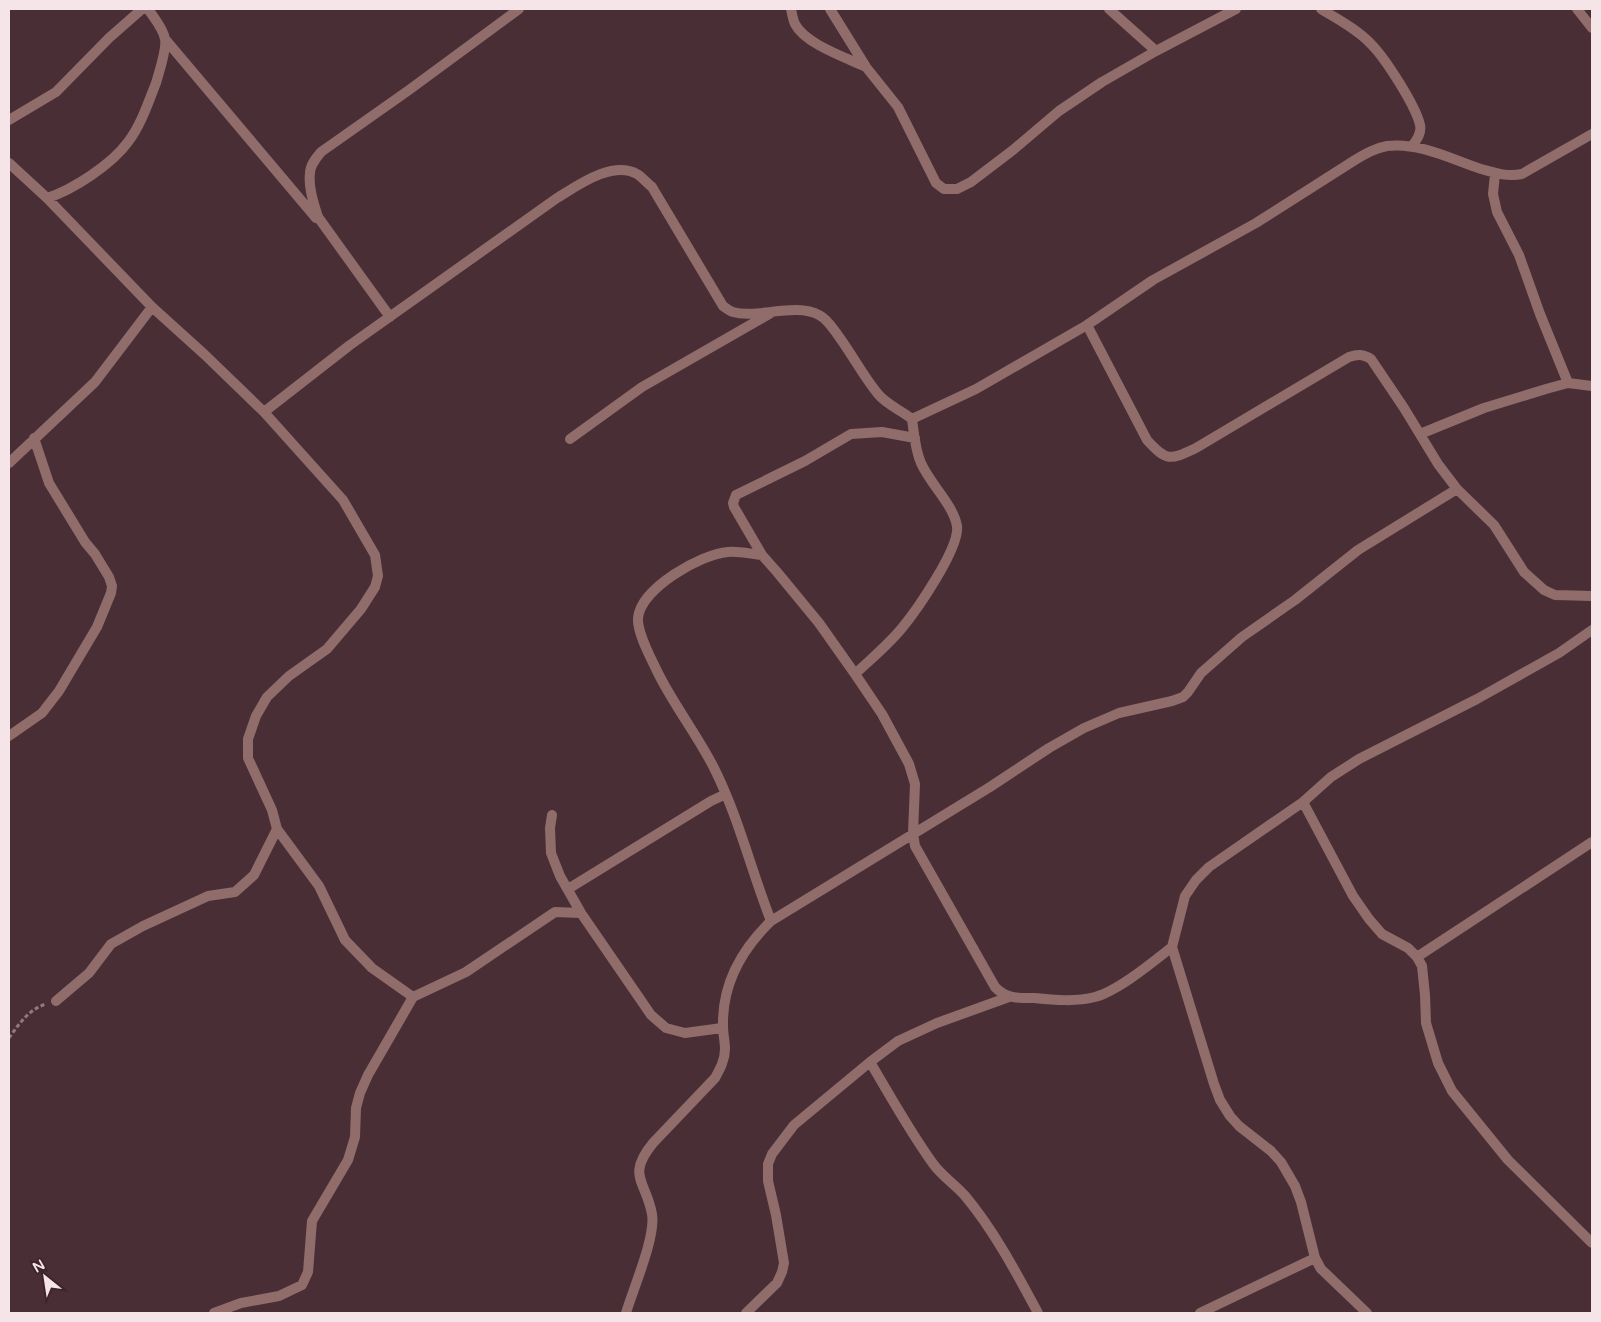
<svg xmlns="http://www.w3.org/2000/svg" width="1601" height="1322" font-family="'Varela Round',sans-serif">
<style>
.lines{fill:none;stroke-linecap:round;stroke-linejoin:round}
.path{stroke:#917a7f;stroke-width:3;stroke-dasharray:4 2.5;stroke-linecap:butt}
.minor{stroke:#906d6a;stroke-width:10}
</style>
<rect width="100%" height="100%" fill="#492e35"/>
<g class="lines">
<!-- path -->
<path class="path" d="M9,1038C19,1024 29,1009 46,1004"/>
<!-- minor -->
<path class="minor" d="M791,9C792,14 793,20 795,24C805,44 847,58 866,67
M830,9L866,67L898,107L936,183L944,189H957L971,182L1013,150L1059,111L1102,82L1156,51L1236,9
M1109,9L1156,51
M1321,9C1337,19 1357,29 1371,44C1385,58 1416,106 1420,125C1422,133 1417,140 1412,146
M1577,9L1592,28
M165,39L316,218
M9,120L56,92L109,38L142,9
M9,163L47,198L152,307L204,354L264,412L343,500L375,555L378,576L375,587L361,609L327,649L289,676L267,697L256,716L248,739V758L272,810L277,829L319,886L345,940L372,968L413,997
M1495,174L1493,194L1497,212L1519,255L1540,314L1568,383
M47,198C73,190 112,164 128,142C141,125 148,103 156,83C159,73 167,48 165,39C163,28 154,18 148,9
M390,317L318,217C314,204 308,187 310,173C310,165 316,158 321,152L409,90L519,9
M1087,325L1147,440C1167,462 1170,460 1196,448L1349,357C1358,354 1363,354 1371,359L1404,408L1438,464L1457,489L1494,525L1524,572L1544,590L1555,595L1592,596
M264,412L350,345L557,198C577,186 612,160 637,174C642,177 647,183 652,187L723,306C726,308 729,311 733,312C757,319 796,302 819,315C827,319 832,327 837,334C852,354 863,376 878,394C887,405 901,410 912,419C914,433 915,450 921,463C930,484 953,504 957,526C960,548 916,611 902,628C888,645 871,659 855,674
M912,419L976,389L1087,325L1153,280L1256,223L1355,160C1365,154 1375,148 1387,146C1419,142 1451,159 1481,169C1495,173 1507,177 1522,174L1592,134
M1420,434L1484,408L1546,389L1568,383L1592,386
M915,438L882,432L851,434L805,461L736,495L733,503L734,507L762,555L777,572L819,623L855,674L882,714L909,764L915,784L913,833L915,846L995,987C1006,999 1018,998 1034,998C1054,1000 1076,1002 1095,997C1118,991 1153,962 1172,947
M570,439L642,387L771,313
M9,463L95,382L152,307
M9,736L42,713L59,691L97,627L111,593L112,586L109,577L95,554L85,542L49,483L34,438
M1303,802L1353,896L1369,919L1382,934L1408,948L1417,957L1422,966L1425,995L1426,1023L1438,1063L1452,1091L1508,1160L1592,1243
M552,815L550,828L551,853L560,876L581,913L651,1015L666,1028L685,1033L722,1028
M568,889L711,801L726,794
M771,921L990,787L1049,748L1084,728L1119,713L1172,701L1183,697L1188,692L1201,673L1242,637L1295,600L1358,550L1457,489
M1417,957L1592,842
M56,1001L89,973L111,944L143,926L208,896L235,892L254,875L277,829
M870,1062C891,1097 910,1132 934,1165C943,1177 957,1186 966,1197C995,1232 1017,1274 1038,1313
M214,1313L241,1303L279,1296L302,1285L308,1272L312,1221L348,1160L355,1137L356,1108L360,1093L368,1075L413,997L466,972L555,912L581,913
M626,1313C633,1289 656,1237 652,1214C646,1181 626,1176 653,1143L715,1078C720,1069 725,1060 725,1049C725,1042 723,1034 723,1026C722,984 741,950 771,921C751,870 738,815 713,766C696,733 673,704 657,671C651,658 637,633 638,618C641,588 701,554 728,552C739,551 751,554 762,555
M746,1313L777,1283L782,1272L784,1263L776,1215L768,1181V1164L772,1154L794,1125L870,1062L898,1041L937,1023L1009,997
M1200,1313L1315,1258
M1367,1313L1321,1269L1315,1258L1301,1202L1295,1186L1281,1162L1271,1151L1239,1126L1230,1116L1220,1100L1214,1084L1172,947L1185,896L1196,880L1209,867L1303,802L1331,777L1359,759L1477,699L1559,653L1592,630"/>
</g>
<!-- border -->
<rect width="1601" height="1322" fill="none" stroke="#f6e5e8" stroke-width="20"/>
<!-- north arrow -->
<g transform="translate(45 1277) rotate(330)" stroke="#3e242b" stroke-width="4" paint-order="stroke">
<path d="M0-4L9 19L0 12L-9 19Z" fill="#f6e5e8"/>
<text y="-8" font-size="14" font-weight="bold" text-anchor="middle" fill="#f6e5e8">N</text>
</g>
</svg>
